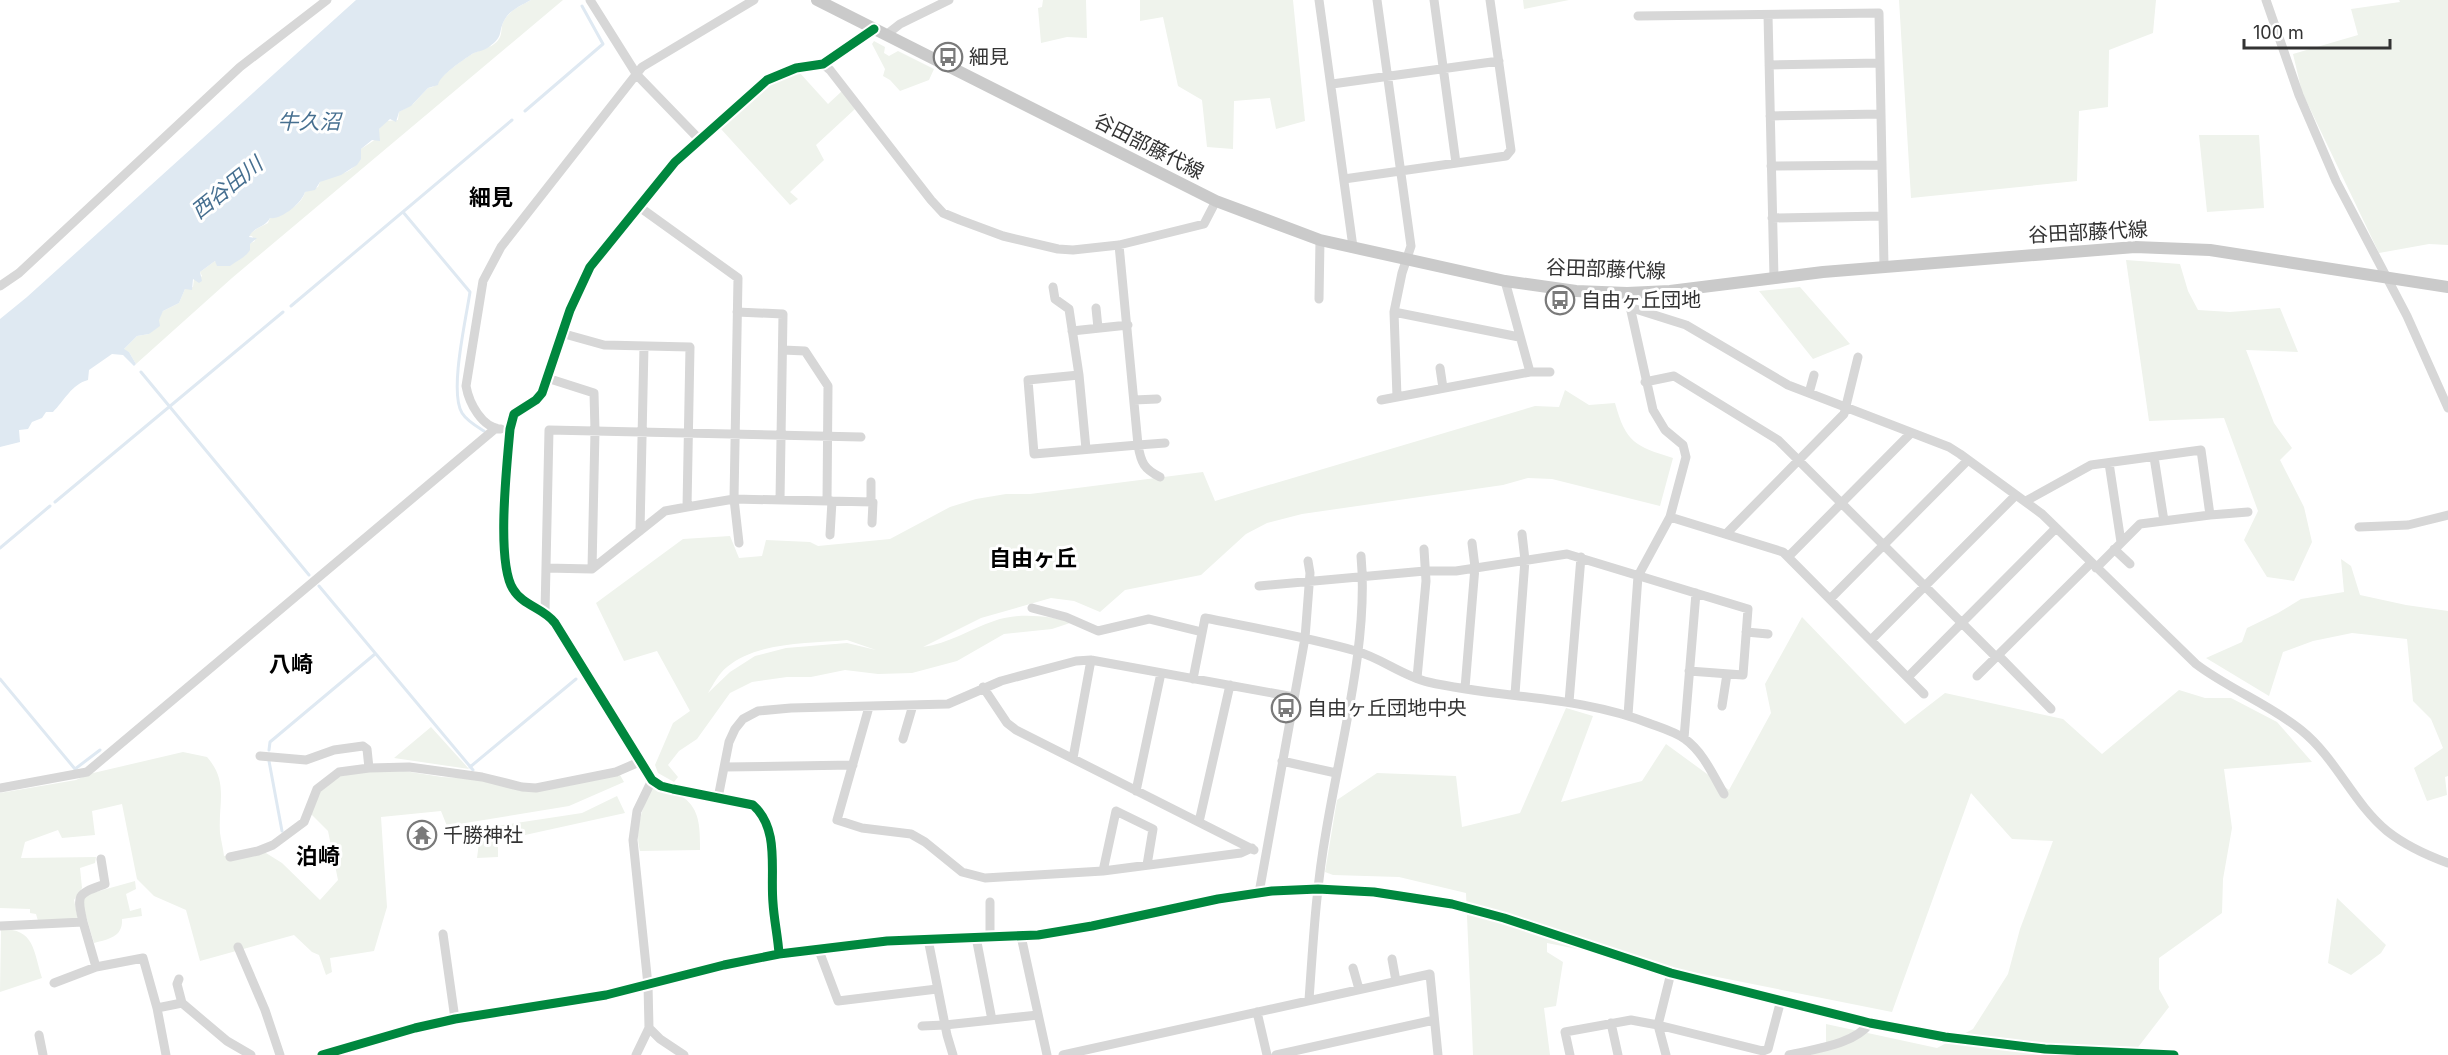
<svg xmlns="http://www.w3.org/2000/svg" width="2448" height="1055" font-family="Inter,'Noto Sans JP',sans-serif">
<style>
.green{fill:#eff3ec;fill-rule:evenodd}
.water{fill:#dfe9f2}
.lines{fill:none;stroke-linecap:round;stroke-linejoin:round}
.stream{stroke:#dfe9f2;stroke-width:3}
.minor{stroke:#d7d7d7;stroke-width:9}
.major{stroke:#cacaca;stroke-width:12}
.cycleway-casing{stroke:#fff;stroke-width:13}
.cycleway{stroke:#00873e;stroke-width:9}
.labels{text-anchor:middle;stroke-width:6;stroke-linejoin:round;paint-order:stroke}
.poi-label{font-size:20px;fill:#333;stroke:#fff;text-anchor:start}
.street-label{font-size:20px;fill:#333;stroke:#fff}
.water-label{font-size:21px;font-style:italic;fill:#466f90;stroke:#fff}
.quarter-label{font-size:22px;font-weight:bold;fill:#000;stroke:#fff}
</style>
<rect width="100%" height="100%" fill="#fff"/>
<!-- green -->
<path class="green" d="M531,0H563L232,278L136,364L129,352L123,350L137,336L149,334L163,311L179,303L185,289L193,287L194,279L197,280L202,276L200,272L215,261L217,263L237,259L246,254L249,244L255,241L252,236H248C255,229 260,227 268,223L270,218C283,213 301,207 305,192L318,187L320,182C339,171 358,177 361,149L376,139L379,129L386,121L398,120L399,112L413,104L428,88L433,87C441,75 460,62 472,54C481,49 495,48 500,37C502,33 501,27 503,23C508,11 520,6 531,0Z
M1043,0H1086L1087,38L1067,37L1041,43L1038,8L1042,7Z
M1140,0H1293L1305,121L1276,129L1270,98L1234,101L1233,149L1207,147L1202,100L1178,86L1163,17L1140,21Z
M1523,0H1569L1524,9Z
M1899,0H2156L2153,33L2109,50L2108,107L2079,111L2077,181L1911,198Z
M2399,0H2448V245L2429,244L2379,253L2302,92L2293,54L2358,35L2351,9L2400,2Z
M874,41L885,47L884,53L889,56L898,51L934,69L929,80L900,91L890,80L883,76L885,69L872,44Z
M799,72L828,104L842,91L855,109L816,145L824,160L790,192L798,199L790,205L721,129L767,85Z
M2199,135H2259L2264,208L2207,212Z
M2126,260L2180,264L2188,291L2198,310L2230,312L2280,308L2298,352L2246,350L2274,423L2292,448L2280,460L2304,507L2312,542L2294,581L2267,577L2244,540L2258,511L2224,418L2149,421Z
M1800,287L1850,344L1813,359L1759,291Z
M1565,390L1589,405L1615,403C1626,443 1635,446 1673,458L1660,506L1552,479L1528,478L1503,485L1302,514L1267,523L1246,534L1201,575L1125,590L1100,612L1074,601L1051,598L981,618L923,647C948,644 970,629 994,621C1019,612 1048,616 1073,622L1052,629L1004,634L957,661L912,673L878,674L845,670L811,677H787L752,682L730,693L697,739L679,751L668,765L678,777L674,782L658,773L655,765L673,723L690,711L657,651L624,661L596,603L683,539L730,536L739,558L762,556L766,540L810,542L818,546L890,539L950,507L976,499L1006,494H1030L1203,472L1215,501L1535,406L1559,407ZM847,640L876,650L847,643L786,648L755,656L730,672L708,693C713,685 719,673 727,667C758,641 809,644 847,640Z
M2341,559L2351,566L2360,595L2406,605L2448,611V776L2445,777L2447,795L2427,801L2414,768L2443,748L2431,719L2413,701L2407,639L2352,633L2313,641L2283,652L2269,696L2206,658L2242,642L2247,628L2278,613L2301,599L2344,592Z
M1802,617L1905,724L1945,693L2063,719L2102,754L2179,690L2205,698H2231L2277,722L2312,762L2224,769L2232,828L2223,879L2222,913L2159,958V989L2169,1007L2132,1055H1810L1826,1049V1024L1937,1048L1973,1029L2008,974L2020,929L2053,841L2012,839L1971,793L1892,1012L1547,943V952L1563,962L1556,1006L1544,1008L1550,1055H1473L1466,893L1399,877L1333,875L1325,872L1337,800L1377,773L1456,776L1462,827L1520,813L1566,708L1593,716L1561,802L1642,781L1666,744L1729,790L1771,713L1765,684Z
M431,727L469,769L394,758Z
M183,752L207,757C229,782 218,803 220,833C221,840 223,848 224,856L258,848L282,863L320,900L338,880L328,831L310,813L318,790L333,777L369,771H404L442,777L479,779L515,789L620,775L624,782L569,806L447,826L441,811L381,817L387,907L374,951L330,958L332,972L326,975L319,955L312,952L294,935L200,961L186,910L154,896L137,879L122,804L92,811L95,835L62,838L58,830L25,842L21,858L96,857L95,863L80,868L82,888L74,900L78,919L38,921L36,914L30,913V909L0,908V793L76,780L89,774Z
M652,787C662,790 676,792 684,798C701,810 700,832 700,850L640,851C634,828 643,807 652,787Z
M617,796L625,813L498,841V857L477,858L480,835L496,826L582,813Z
M135,881L136,889L126,894L130,911L141,908L142,916L122,919C123,937 109,939 94,943L81,899L85,895Z
M2337,898L2386,945L2381,953L2351,975L2328,963Z
M1,929C35,929 33,950 42,978L0,992Z"/>
<!-- water -->
<path class="water" d="M356,0H531C522,5 510,10 505,19C497,33 505,35 489,47C484,51 477,51 472,54C462,61 440,75 438,85L428,88L411,106L399,112L396,122L390,119L379,129L380,141L372,140L361,149V159L357,165L341,175L320,182L315,190L305,192C302,203 281,220 270,218C266,227 253,227 249,237L257,238L250,244V250C245,258 238,260 230,266H217L215,261L200,272L202,281L199,283L193,279L192,290L185,289L179,303L163,311L159,320L160,326L149,334L137,336L124,349L129,352L136,364L134,366L123,355L112,354L89,370L88,380C72,384 64,401 53,412H46L42,418L32,422L28,429L19,430L20,442L0,447V319L27,297Z"/>
<g class="lines">
<!-- stream -->
<path class="stream" d="M525,111L603,44L582,6
M403,212L470,292C466,319 449,392 462,413C467,421 476,426 484,431
M291,306L512,120
M141,372L309,575
M55,502L283,312
M0,548L50,506
M319,586L473,770
M0,679L75,769L100,750
M269,750L270,742L375,654
M269,761L282,831
M470,767L576,679"/>
<!-- minor -->
<path class="minor" d="M590,0L637,75L699,139
M1319,0L1353,247
M1377,0L1411,246L1402,273L1394,312L1397,397L1530,372L1505,281
M1434,0L1456,163
M2266,0L2299,95L2336,181L2407,316L2448,408
M1768,15L1774,278
M1638,16L1879,13L1884,266
M886,35L900,24L949,0
M823,64L830,70L931,200L943,213L960,220L1003,236L1058,249L1073,250L1119,245L1204,224L1216,201
M1769,65L1880,63
M1332,84L1499,61
M1770,116L1881,114
M1771,166L1882,165
M1344,179L1506,156L1511,150L1490,0
M638,206L738,278L734,499L739,543
M1772,218L1883,216
M0,286L19,273L240,67L327,0
M1053,287L1055,299L1069,309L1079,375L1028,380L1034,454L1138,445L1119,245
M1627,293L1653,410L1665,430L1683,445L1686,457L1670,517L1638,576L1628,715
M1319,299L1320,240
M1629,307L1686,325L1788,385L1949,447L1960,454L2042,514L2196,664C2229,689 2269,704 2301,730C2336,758 2353,803 2387,831C2406,846 2426,855 2448,863
M1096,308L1098,328
M737,312L783,314L780,500
M1394,312L1519,337
M1072,331L1128,325
M561,333L604,345L690,347L687,507
M783,350L805,351L828,386L827,501
M1440,368L1443,388
M1530,372H1550
M1079,375L1086,449
M547,378L594,393L595,431L592,569
M1645,382L1674,376L1778,440L1996,657
M1809,393L1814,375
M1134,400L1157,399
M1381,400L1397,397
M501,429C482,428 469,403 466,386L483,281L501,247L642,67L754,0
M2154,457L2164,521
M2109,463L2121,542
M1160,477C1144,469 1141,463 1138,445L1165,443
M2026,501L2091,465L2201,450L2210,515L2140,524L2096,568
M871,502V482
M2210,515L2248,512
M1670,517L1783,552L1924,694
M2359,527L2408,525L2448,515
M640,531L644,346
M1726,534L1844,414L1858,357
M830,535L832,501
M2114,549L2130,564
M1789,556L1911,433
M546,568L592,569L665,511L687,507L734,499L873,502L872,523
M1259,586L1425,571H1456L1567,554L1748,609L1743,675L1689,671
M1830,599L1968,460
M1032,608L1066,617L1098,631L1149,619L1202,632
M545,612L549,430L861,437
M1746,632L1768,634
M1871,640L2016,495
M1998,655L2051,709
M1977,676L2091,563
M1908,677L2056,528
M1417,678L1426,581L1424,549
M1193,679L1205,618C1255,628 1307,637 1356,651C1381,658 1403,676 1428,682C1502,699 1578,695 1651,724C1662,728 1675,732 1685,739C1703,752 1713,775 1724,794
M983,687L1007,723L1016,730L1254,850
M1465,688L1475,567L1472,543
M1515,694L1525,560L1522,534
M1569,702L1581,557
M1722,706L1727,674
M869,707L837,820L862,828L911,834L925,842L962,872L985,878L1103,871L1241,853L1252,848
M1684,738L1696,593
M903,739L913,705
M260,756L306,760L334,750L363,746L367,749L369,768
M1073,758L1091,660
M1282,761L1336,773
M725,767L853,765
M652,780L637,811L633,840L648,985L649,1028L660,1039L684,1055
M0,788L87,772L496,428
M1136,791L1161,673
M718,798L729,742L735,729L743,719L758,711L791,708L948,704L1001,681L1076,661L1091,660L1294,697
M1199,822L1230,685
M230,857L258,851L273,845L304,822L317,789L339,772L369,768L409,767L482,777L522,787L536,788L616,772L639,762
M1103,871L1116,811L1153,829L1147,865
M1259,893L1305,638L1310,573L1308,561
M990,902V936
M83,922C76,893 78,894 105,884L101,859
M0,926L83,922L96,967
M443,934L455,1019
M1021,936L1047,1055
M976,937L992,1020
M928,939L947,1035L953,1055
M238,947L265,1010L280,1055
M818,948L838,1001L937,989
M779,954C778,937 774,920 773,903C770,870 780,829 753,805L673,789L661,786L652,780L555,623C544,608 523,606 513,589C496,562 507,464 510,429L514,414L536,400L542,393L570,310L590,267L675,162L767,80L796,68L823,64L874,29
M1392,959L1396,981
M1353,968L1359,989
M1671,973L1658,1025L1763,1051L1768,1049L1781,1000
M179,979L177,984L182,1003
M54,983L96,967L143,958L157,1008L166,1055
M1309,1000C1313,944 1316,888 1326,832C1340,746 1369,642 1361,556
M157,1008L182,1003L227,1041L251,1055
M1257,1012L1267,1055
M1611,1023L1618,1055
M922,1026L945,1025L1038,1015
M39,1035L43,1055
M322,1055L415,1028L455,1019L606,995L724,965L779,954L887,941L1038,935L1092,926L1218,899L1272,891L1318,889L1374,892L1452,904L1504,918L1671,973L1870,1023L1945,1037L2045,1049L2174,1055
M636,1055L649,1028
M1063,1055L1430,974L1438,1055
M1276,1055L1434,1020
M1570,1055L1565,1032L1631,1020L1658,1025L1666,1055
M1789,1055C1814,1049 1854,1045 1870,1023"/>
<!-- major -->
<path class="major" d="M817,0L1216,201L1320,240L1505,281L1576,291L1627,293L1670,291L1823,272L2135,247L2210,250L2448,287"/>
<!-- cycleway casing -->
<g class="cycleway-casing">
<path id="cycleway" d="M779,954C778,937 774,920 773,903C770,870 780,829 753,805L673,789L661,786L652,780L555,623C544,608 523,606 513,589C496,562 507,464 510,429L514,414L536,400L542,393L570,310L590,267L675,162L767,80L796,68L823,64L874,29
M322,1055L415,1028L455,1019L606,995L724,965L779,954L887,941L1038,935L1092,926L1218,899L1272,891L1318,889L1374,892L1452,904L1504,918L1671,973L1870,1023L1945,1037L2045,1049L2174,1055"/>
</g>
<!-- cycleway -->
<use href="#cycleway" class="cycleway"/>
</g>
<!-- icons -->
<defs>
<g id="bus-ring" transform="scale(1.5)"><circle r="9.5" fill="#fff" stroke="#7a7a7a" stroke-width="1.5"/><path d="M-5-6H5V4H4V6H2V4H-2V6H-4V4H-5ZM-3.5-4V0h7V-4ZM-3.5 1.2v1.5H-2V1.2ZM2 1.2v1.5H3.5V1.2Z" fill="#7a7a7a"/></g>
<g id="temple-ring" transform="scale(1.5)"><circle r="9.5" fill="#fff" stroke="#7a7a7a" stroke-width="1.5"/><path d="M0-6L5-2H3V0L6.5 2.5H4V6H1.5V3h-3V6H-4V2.5H-6.5L-3 0V-2H-5Z" fill="#7a7a7a"/></g>
</defs>
<g fill-rule="evenodd">
<use href="#bus-ring" x="948" y="57"/>
<use href="#bus-ring" x="1560" y="300"/>
<use href="#bus-ring" x="1286" y="708"/>
<use href="#temple-ring" x="422" y="835"/>
</g>
<g class="labels">
<!-- poi labels -->
<g class="poi-label">
<text x="969" y="64">細見</text>
<text x="1581" y="307">自由ヶ丘団地</text>
<text x="1307" y="715">自由ヶ丘団地中央</text>
<text x="443" y="842">千勝神社</text>
</g>
<!-- street labels -->
<g class="street-label">
<text transform="translate(1149 146) rotate(27)" y="7">谷田部藤代線</text>
<text transform="translate(2088 232) rotate(-3)" y="7">谷田部藤代線</text>
<text transform="translate(1606 269) rotate(2)" y="7">谷田部藤代線</text>
</g>
<!-- water labels -->
<g class="water-label">
<text x="309" y="129">牛久沼</text>
<text transform="translate(227 188) rotate(-39)" y="7">西谷田川</text>
</g>
<!-- quarter labels -->
<g class="quarter-label">
<text x="491" y="205">細見</text>
<text x="1033" y="566">自由ヶ丘</text>
<text x="291" y="672">八崎</text>
<text x="318" y="864">泊崎</text>
</g>
</g>
<!-- scale -->
<path d="M2244 39v9h146v-9" fill="none" stroke="#333333" stroke-width="3"/>
<text x="2253" y="39" font-size="18" fill="#333333" stroke="#ffffff" stroke-width="4.5" paint-order="stroke">100 m</text>
</svg>
